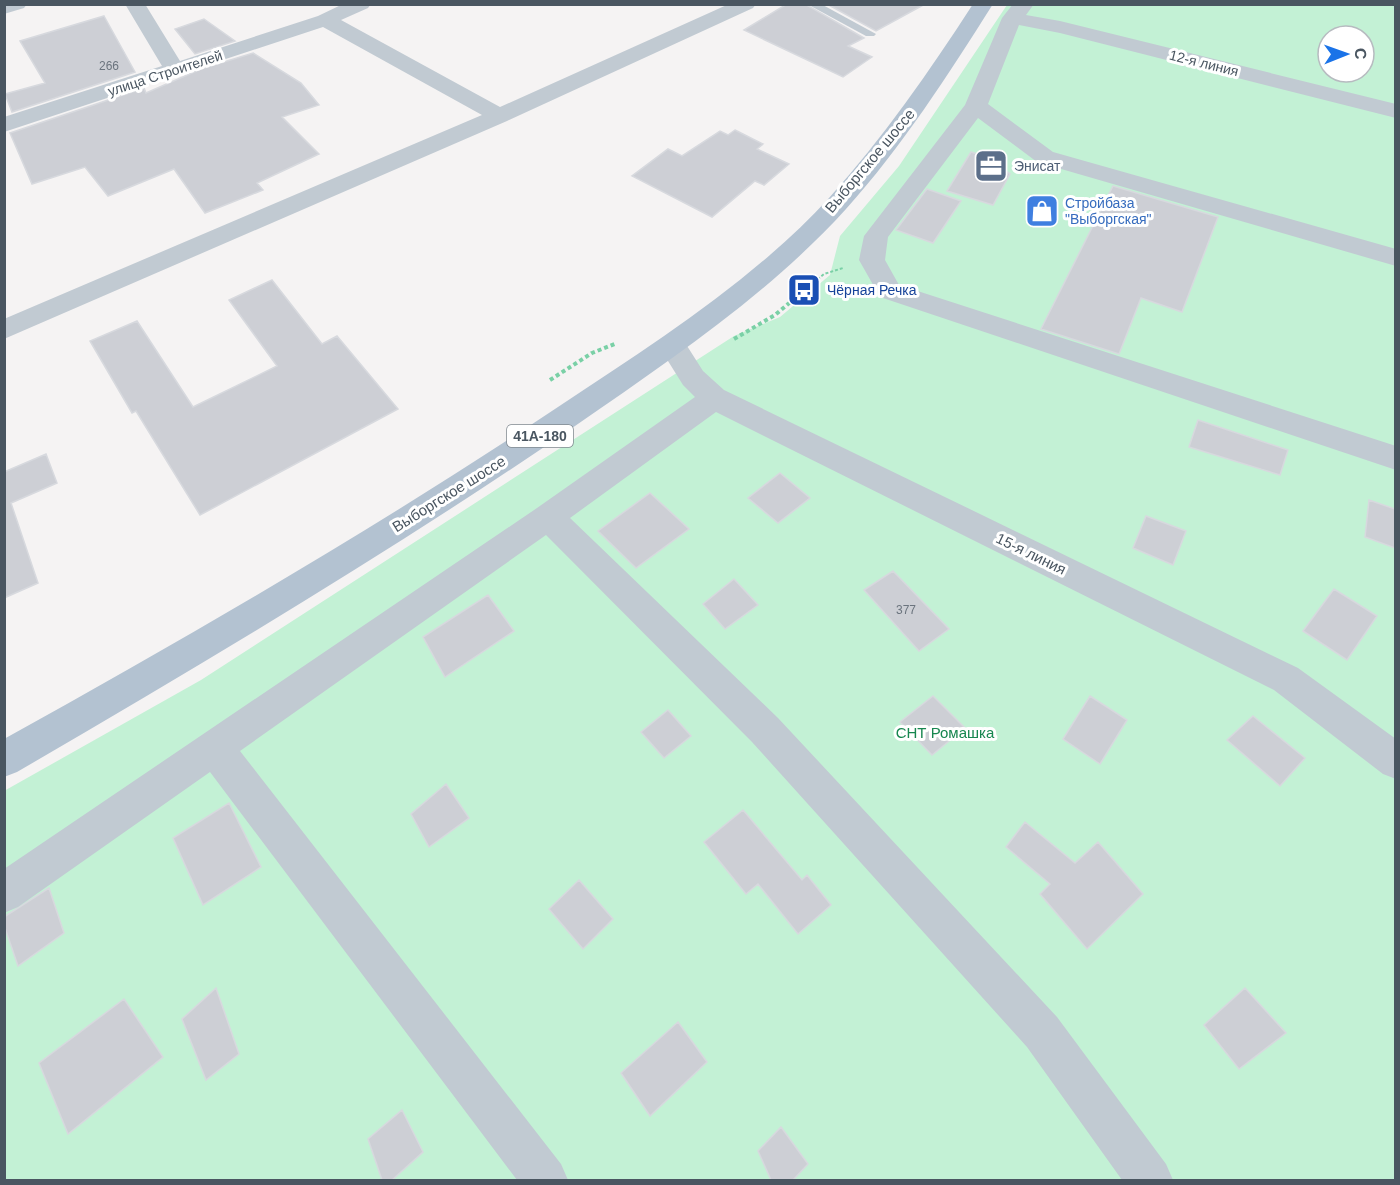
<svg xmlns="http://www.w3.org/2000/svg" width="1400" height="1185" font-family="Arial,sans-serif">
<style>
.green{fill:#c3f1d5;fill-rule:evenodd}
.building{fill:#cdcfd5;stroke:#d7d9de;stroke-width:1.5}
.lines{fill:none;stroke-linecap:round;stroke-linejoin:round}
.path-far1{stroke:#7ad0a6;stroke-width:2;stroke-dasharray:3 2;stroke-linecap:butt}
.path{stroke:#7ad0a6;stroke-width:4;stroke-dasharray:4 3;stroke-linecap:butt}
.service{fill:#c1cad2;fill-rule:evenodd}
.minor{fill:#c1cad2;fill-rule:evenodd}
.primary{fill:#b3c2d1;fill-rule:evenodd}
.labels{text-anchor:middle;stroke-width:6;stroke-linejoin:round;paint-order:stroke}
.number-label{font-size:12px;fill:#6b747e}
.far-street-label{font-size:14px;fill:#4a5661;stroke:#fff}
.far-service-label{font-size:14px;fill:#4e5e75;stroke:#fff;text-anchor:start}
.far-shop-label{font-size:14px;fill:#366cbe;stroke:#fff;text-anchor:start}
.far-transit-label{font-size:14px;fill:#164399;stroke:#fff;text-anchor:start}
.shield{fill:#fff;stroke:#808990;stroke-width:1.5}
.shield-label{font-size:14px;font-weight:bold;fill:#4a5661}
.street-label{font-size:15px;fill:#4a5661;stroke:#fff}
.park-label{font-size:15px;fill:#17864f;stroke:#fff}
</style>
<rect width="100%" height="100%" fill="#f5f3f3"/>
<!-- green -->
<path class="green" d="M1007,5H1395V1180H5L4,791L201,680L734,336L780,317L830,275L840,236L899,166ZM1328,36H1364V72H1328Z"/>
<!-- building -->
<path class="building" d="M787,4H805L864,38L848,46L872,57L843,77L744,30Z
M827,4H925L876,31Z
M104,16L135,72L12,112L5,94L45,83L20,41Z
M204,19L235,41L195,54L175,29Z
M253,53L301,83L319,105L282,117L319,154L257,183L263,190L205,213L174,169L108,196L85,167L32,184L10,133L144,88L146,93L201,69Z
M735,130L763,144L757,149L789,164L764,185L755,181L712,217L632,176L668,149L682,156L720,131L728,135Z
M971,152L990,158L1010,174L993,205L947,191Z
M1113,186L1218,217L1182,312L1141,298L1119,354L1041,329Z
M927,189L961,201L933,243L896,230Z
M272,280L322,344L337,336L398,409L200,515L136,411L132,413L90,341L137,321L193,407L277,366L229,300Z
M1198,420L1288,450L1280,475L1189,447Z
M46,454L57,483L11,503L38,583L4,598V472Z
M780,473L810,498L778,523L748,498Z
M650,493L689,529L636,568L598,531Z
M1369,500L1395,509V548L1365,537Z
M1146,516L1186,531L1173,565L1133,548Z
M893,571L949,629L919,651L864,590Z
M734,579L758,605L725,629L703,604Z
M1334,589L1377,616L1347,660L1303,631Z
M488,595L514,631L445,677L423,637Z
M933,696L965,728L932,755L900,722Z
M1090,696L1127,720L1100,764L1063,739Z
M668,710L691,736L664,758L641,732Z
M1253,716L1305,758L1280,786L1227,740Z
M446,784L469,818L429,847L411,814Z
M229,803L261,867L203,905L173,838Z
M743,810L802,880L807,875L831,905L798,934L758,884L746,894L704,842Z
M1025,822L1075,863L1098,842L1143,894L1087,949L1040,894L1050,884L1006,847Z
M579,880L613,919L583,949L549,909Z
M49,888L64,933L18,966L4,925V917Z
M216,988L239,1054L206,1080L182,1019Z
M1245,988L1286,1033L1239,1069L1204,1025Z
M124,999L163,1057L68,1134L39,1063Z
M678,1022L707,1062L650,1116L621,1073Z
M402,1110L423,1152L392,1180H382L368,1139Z
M781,1127L808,1164L793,1180H771L758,1151Z"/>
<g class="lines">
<!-- path-far1 -->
<path class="path-far1" d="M806,289L824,274L843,268"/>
<!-- path -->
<path class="path" d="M734,339L775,315L807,288
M550,380L592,353L617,343"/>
<!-- service -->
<path class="service" d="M807,4H821L876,34L874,36H866Z"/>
<!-- minor -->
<path class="minor" d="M4,4H27L24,8L4,14Z
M125,4H145L180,61L318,16L343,4H371L368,8L341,20L500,107L729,4H756L753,8L507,121L4,339V319L482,115L323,27L4,132V117L162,66Z
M1013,4H1034L1026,15L1060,21L1396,104V118L1060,33L1019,25L988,104L1053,152L1396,249V266L1037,162L978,118L888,237L885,260L899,285L1396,446V470L880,297L859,260L864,236L965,105L1002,18Z
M672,335L682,338L703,371L724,390L1298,668L1396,739V779L1383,774L1274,690L716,412L570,518L778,718L1057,1017L1166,1164L1173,1180H1122L1027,1047L752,742L546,535L240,751L561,1164L568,1180H517L210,772L18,907L4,913V869L537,508L695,397L683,385L658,345L662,338Z"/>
<!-- primary -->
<path class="primary" d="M973,4H993C948,75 902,147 846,209C768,295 669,361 575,426C394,550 206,662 17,772L4,777V739C194,634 381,525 561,405C652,345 755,279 829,198C883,138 929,72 973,4Z"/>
</g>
<!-- icons -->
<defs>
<g id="office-square" transform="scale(1.725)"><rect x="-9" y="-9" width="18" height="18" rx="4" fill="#5c6f8a" stroke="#fff"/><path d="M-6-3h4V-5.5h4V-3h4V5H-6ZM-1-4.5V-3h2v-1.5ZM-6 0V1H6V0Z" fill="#fff"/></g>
<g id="shop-square" transform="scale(1.725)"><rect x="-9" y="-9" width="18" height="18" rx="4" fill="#3f7fe0" stroke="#fff"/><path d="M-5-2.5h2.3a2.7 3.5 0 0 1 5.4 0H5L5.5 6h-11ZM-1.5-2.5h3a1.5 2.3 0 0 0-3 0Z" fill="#fff"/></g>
<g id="bus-square" transform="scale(1.725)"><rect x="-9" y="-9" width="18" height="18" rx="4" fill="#1a4fb4" stroke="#fff"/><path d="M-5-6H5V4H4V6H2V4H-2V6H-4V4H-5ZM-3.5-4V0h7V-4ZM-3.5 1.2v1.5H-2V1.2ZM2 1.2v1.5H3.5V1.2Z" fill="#fff"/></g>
</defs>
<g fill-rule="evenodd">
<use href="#office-square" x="991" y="166"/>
<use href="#shop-square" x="1042" y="211"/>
<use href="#bus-square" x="804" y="290"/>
</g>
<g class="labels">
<!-- number labels -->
<g class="number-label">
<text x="109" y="70">266</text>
<text x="906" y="614">377</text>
</g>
<!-- far-street labels -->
<g class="far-street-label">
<text transform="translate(1204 63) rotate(14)" y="5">12-я линия</text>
<text transform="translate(165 73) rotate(-18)" y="5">улица Строителей</text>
</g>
<!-- far-service labels -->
<g class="far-service-label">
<text x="1014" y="171">Энисат</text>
</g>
<!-- far-shop labels -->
<g class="far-shop-label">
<text x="1065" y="208">Стройбаза<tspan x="1065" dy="16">"Выборгская"</tspan></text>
</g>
<!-- far-transit labels -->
<g class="far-transit-label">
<text x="827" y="295">Чёрная Речка</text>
</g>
<!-- shield labels -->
<rect class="shield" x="507" y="425" width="66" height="22" rx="4.5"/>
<g class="shield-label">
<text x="540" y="441">41А-180</text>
</g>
<!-- street labels -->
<g class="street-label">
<text transform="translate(870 161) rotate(-50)" y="5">Выборгское шоссе</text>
<text transform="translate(449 494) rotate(-32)" y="5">Выборгское шоссе</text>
<text transform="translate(1031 554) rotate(26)" y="5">15-я линия</text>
</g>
<!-- park labels -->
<g class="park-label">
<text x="945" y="738">СНТ Ромашка</text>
</g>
</g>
<!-- border -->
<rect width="1400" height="1185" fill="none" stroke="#4a5661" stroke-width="12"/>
<!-- north arrow -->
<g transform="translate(1346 54) rotate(89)"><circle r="28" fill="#ffffff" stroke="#b7bbc0" stroke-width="1.5"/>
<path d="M0-4.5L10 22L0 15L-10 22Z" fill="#1a73e8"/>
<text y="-9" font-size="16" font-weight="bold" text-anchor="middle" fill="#4a5661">С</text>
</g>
</svg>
